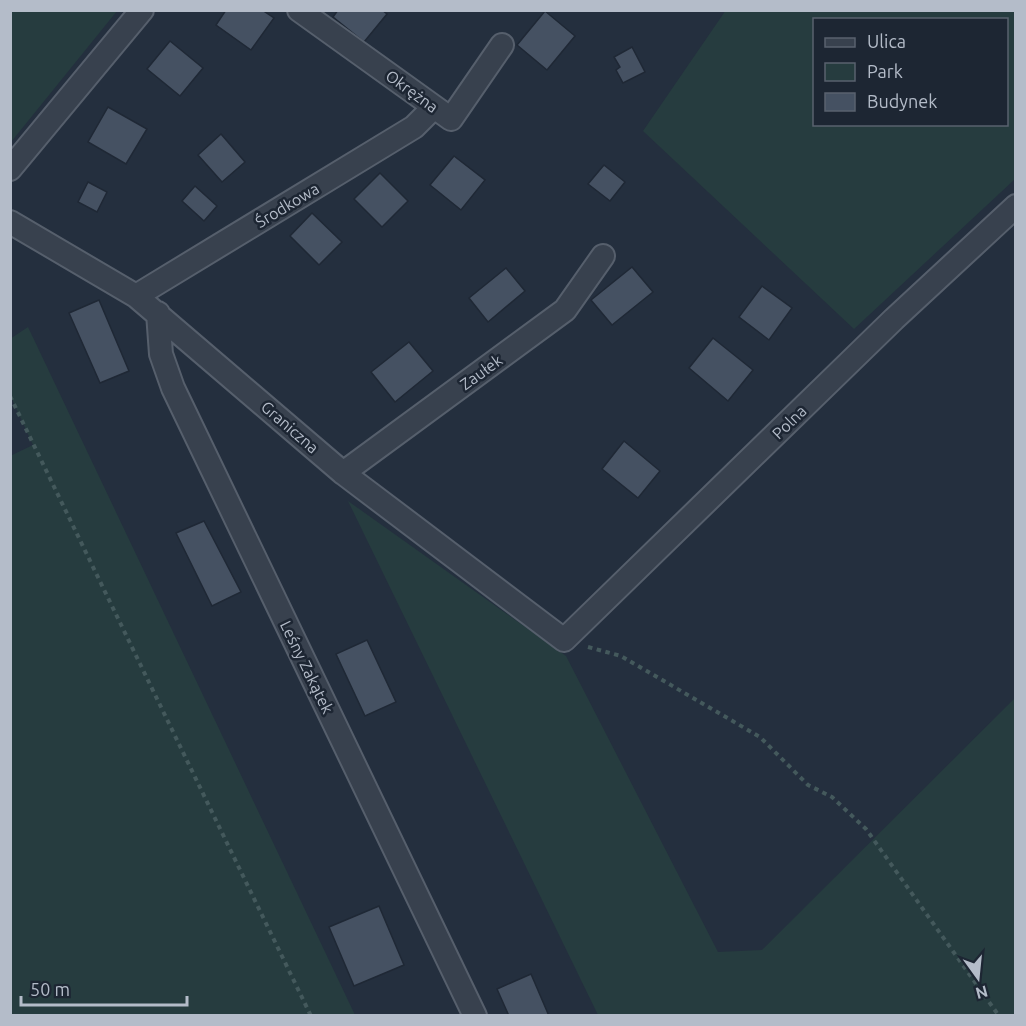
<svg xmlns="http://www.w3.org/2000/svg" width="1026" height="1026" font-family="Ubuntu,sans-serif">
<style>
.green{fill:#263c3f;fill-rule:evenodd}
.building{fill:#455162;stroke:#1f2835;stroke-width:1.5}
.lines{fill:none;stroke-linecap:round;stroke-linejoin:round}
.minor-casing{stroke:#565f6c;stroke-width:26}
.path{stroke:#44595c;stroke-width:4;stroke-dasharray:4.5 4.5;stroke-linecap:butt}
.minor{stroke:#38414e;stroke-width:22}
.labels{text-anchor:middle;stroke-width:5;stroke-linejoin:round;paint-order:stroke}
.street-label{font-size:16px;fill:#b4bcc9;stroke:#1d2633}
</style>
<rect width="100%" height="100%" fill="#242f3e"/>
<!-- green -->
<path class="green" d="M11,10L117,11L11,142L10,11Z
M726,10L1015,11V179L854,329L643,131ZM814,20H1006V124H814Z
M28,327L355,1015H11L10,456L33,445L11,397L10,339Z
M348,501L566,656L718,952L762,950L1015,698V1015H598Z"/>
<!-- building -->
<path class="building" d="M226,10H262L274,18L251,50L216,25Z
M338,10H382L387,14L364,42L333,17Z
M545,11L575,36L547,70L517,45Z
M170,41L203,68L180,96L147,69Z
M632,47L645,72L623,83L616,70L620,67L614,57Z
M108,107L147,129L126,164L88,142Z
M221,134L245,162L222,182L198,155Z
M454,156L485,180L461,210L430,185Z
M604,165L625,182L610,201L588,184Z
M380,173L408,201L382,227L354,199Z
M88,182L107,192L97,212L78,202Z
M195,186L217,206L204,221L182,201Z
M312,213L342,242L319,265L290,236Z
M632,267L653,292L612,325L591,300Z
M506,268L525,291L488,322L469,298Z
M762,286L792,308L769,340L739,317Z
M99,300L129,371L100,383L69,313Z
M713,338L753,370L728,401L689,368Z
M409,342L433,371L395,402L371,372Z
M624,441L660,471L638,498L602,469Z
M204,521L241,592L212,606L176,533Z
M367,640L396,702L365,716L336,654Z
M379,906L404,965L354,986L329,927Z
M531,974L549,1016H509L497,989Z"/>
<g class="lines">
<!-- minor casing -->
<g class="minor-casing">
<path id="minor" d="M299,10L451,119L502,45
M10,169L142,10
M10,222L136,296L343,473L564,640L894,319L1016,206
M136,296L414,127L434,107
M158,313L161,354L173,388L475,1016
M343,473L565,310L603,256"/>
</g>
<!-- path -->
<path class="path" d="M10,396L311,1016
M588,647L621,656L760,737L808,785L832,797L866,829L999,1016"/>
<!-- minor -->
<use href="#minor" class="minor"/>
</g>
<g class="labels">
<!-- street labels -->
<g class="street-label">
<text transform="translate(412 91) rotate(36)" y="6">Okrężna</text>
<text transform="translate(287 205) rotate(-31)" y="6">Środkowa</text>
<text transform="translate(481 372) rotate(-36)" y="6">Zaułek</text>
<text transform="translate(789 422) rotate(-44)" y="6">Polna</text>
<text transform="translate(290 427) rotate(41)" y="6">Graniczna</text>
<text transform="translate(307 667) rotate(64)" y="6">Leśny Zakątek</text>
</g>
</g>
<!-- border -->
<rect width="1026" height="1026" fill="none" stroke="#b4bcc9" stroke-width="24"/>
<!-- legend -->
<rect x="813" y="18" width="195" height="108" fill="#1d2633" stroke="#59626f" stroke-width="1.5"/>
<rect x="825" y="38" width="30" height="9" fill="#38414e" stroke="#59626f" stroke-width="1.5"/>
<text x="867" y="48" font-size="18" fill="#b4bcc9">Ulica</text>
<rect x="825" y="63" width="30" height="18" fill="#263c3f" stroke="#59626f" stroke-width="1.5"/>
<text x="867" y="78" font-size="18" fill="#b4bcc9">Park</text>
<rect x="825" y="93" width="30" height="18" fill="#455162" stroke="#59626f" stroke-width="1.5"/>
<text x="867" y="108" font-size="18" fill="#b4bcc9">Budynek</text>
<!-- north arrow -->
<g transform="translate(978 978) rotate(165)" stroke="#1d2633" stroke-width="4.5" paint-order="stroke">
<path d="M0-4.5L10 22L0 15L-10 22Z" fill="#b4bcc9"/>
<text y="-9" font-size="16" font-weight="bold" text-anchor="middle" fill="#b4bcc9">N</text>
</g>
<!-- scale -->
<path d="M21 996v9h166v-9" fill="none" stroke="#b4bcc9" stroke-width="3"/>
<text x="30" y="996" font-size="18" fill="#b4bcc9" stroke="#1d2633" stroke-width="4.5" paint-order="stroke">50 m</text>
</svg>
